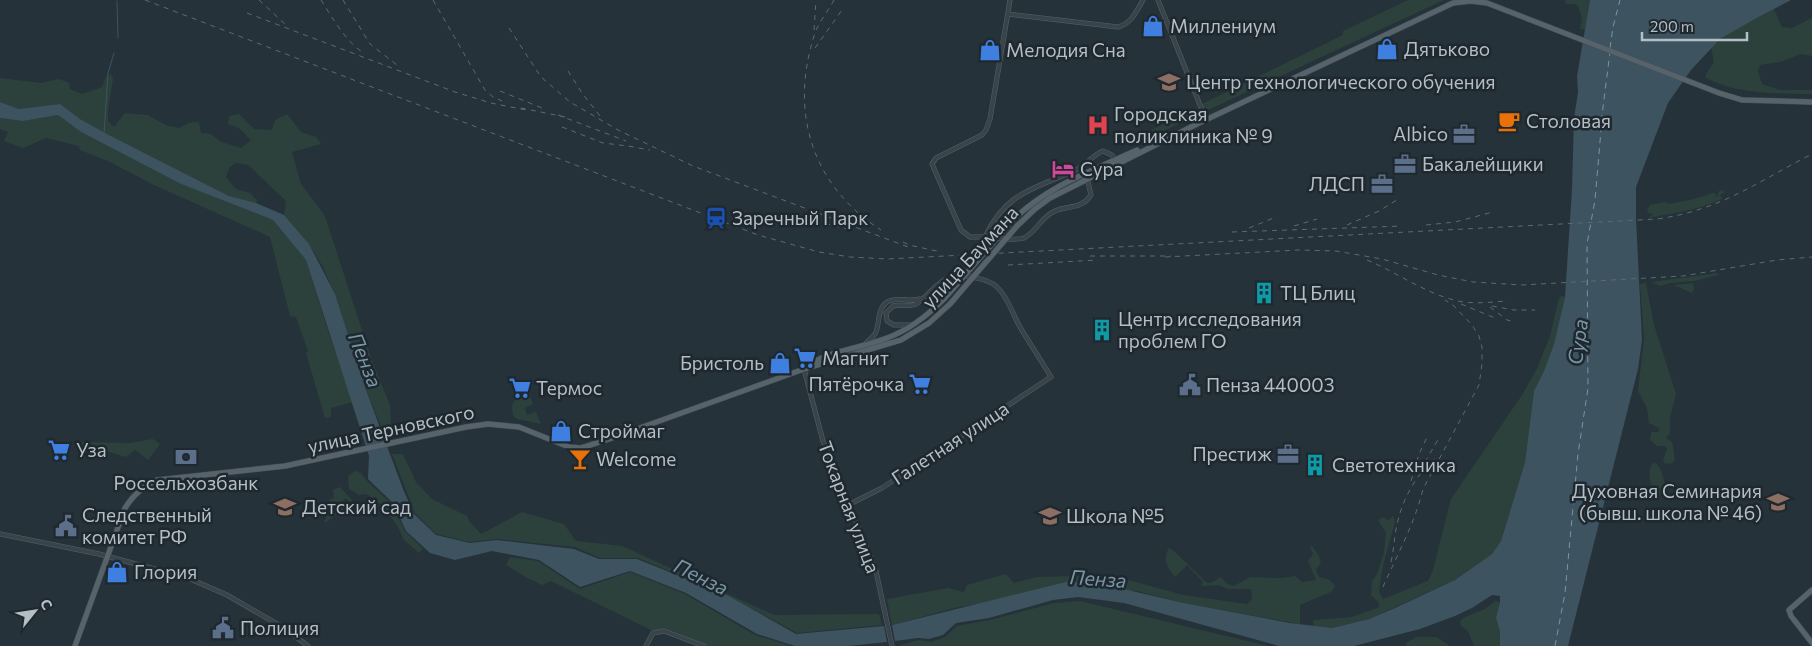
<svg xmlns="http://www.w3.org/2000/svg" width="1812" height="646" font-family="Commissioner,sans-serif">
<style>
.green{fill:#2d413c}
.water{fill:#3d5360}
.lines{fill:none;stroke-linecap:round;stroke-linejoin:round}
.stream{stroke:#3d5360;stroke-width:1}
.ferry{stroke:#7895a5;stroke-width:1;stroke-dasharray:6 5;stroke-linecap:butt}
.minor-casing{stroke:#576168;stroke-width:5}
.major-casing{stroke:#454f56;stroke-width:6}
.minor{stroke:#39434a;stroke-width:4}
.major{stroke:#57636a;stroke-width:5}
.rail{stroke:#5d6a72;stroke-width:1;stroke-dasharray:5 5;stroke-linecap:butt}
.major-bridge-casing{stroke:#454f56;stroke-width:6;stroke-linecap:butt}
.major-bridge{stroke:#57636a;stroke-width:5}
.labels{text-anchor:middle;stroke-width:5;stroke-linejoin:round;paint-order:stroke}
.poi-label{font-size:19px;fill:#b4bec5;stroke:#1e282e;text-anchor:start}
.street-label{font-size:19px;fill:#b4bec5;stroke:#1e282e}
.water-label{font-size:20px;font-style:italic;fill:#7895a5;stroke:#1e282e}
</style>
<rect width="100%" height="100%" fill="#253239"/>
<!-- green -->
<path class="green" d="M1408,0H1444L1208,110L1204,108L1202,104L1343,35V31Z
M1565,0H1590L1585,29H1580L1582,19L1578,6L1574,4H1566Z
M1774,9L1782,27L1792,28L1812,18V56L1801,54L1780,62L1760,65L1758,71L1762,84L1780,90H1812V94C1777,93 1738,95 1706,78V74L1714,62L1711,47L1732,31Z
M111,74L113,79L108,110V121L114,127L125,113L148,115L166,125L179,128L189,123L199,122L201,133L211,134L221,142L241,148L251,140L239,128L228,124L229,116L239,114L254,129L272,130L275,120L287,114L301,132L316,137L321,144L292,152L301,184L325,216L372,361L390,405L391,426L388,431L382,428L366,390L335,294L323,267L309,244L284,215L286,201L248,165L236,163L229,168L226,177L236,189L250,193L257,200L256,203L229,196L107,134L80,119L60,104L19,109L0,102V78L41,83L59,79L69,83L70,89L82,94L102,87L106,77Z
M1195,108L1196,116L1146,139L1122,145Z
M58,115L81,132L181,184L273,220L306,260L329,334L353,402L331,408V417L325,418L306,353L308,351L296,317L290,316L270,237L152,184L108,161L80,150L79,146L46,138L23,148L4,141L8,132L0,129V118L23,121Z
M1721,190L1725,192L1720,195L1722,199C1699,210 1673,213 1648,218L1653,214L1648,213L1647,210L1650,205L1665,202L1669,204C1684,201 1698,199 1712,193H1715L1717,197L1718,196V192Z
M1718,273V275L1694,281L1670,283L1660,286L1652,282Z
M1646,283L1654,325L1676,394L1670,417V433L1666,438L1672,442C1674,448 1673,453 1675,459L1673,463L1665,464L1663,460L1667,448L1665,446H1657L1650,440L1651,432H1659V428L1649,423L1647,408L1638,391L1644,339L1640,284Z
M1693,283L1694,289L1692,293L1674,285Z
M1562,296L1565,297L1554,344L1544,371L1534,391L1525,462L1501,541L1492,554L1455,580L1369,619L1332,628L1314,626L1313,622L1314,620L1352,617L1379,607V603L1371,595L1372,581L1377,574L1384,552L1386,533L1378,520L1383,517L1389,521L1393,515L1395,522L1383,566L1379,591L1383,599L1428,581L1433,570L1451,499L1522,395L1537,369L1550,336L1559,298Z
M529,393L533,404L525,408L527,415L536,412L541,424L517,419L513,416L512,406L514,401Z
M153,439L160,444L148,460L135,450L126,457C107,450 99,449 79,454L82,442L129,443Z
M392,454H403L416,482L432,499L467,516L470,522L481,534L522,512L564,524L576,541L622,546L774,615L879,614L882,625L797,633L729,596L638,558H600L575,547L497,539L470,542L436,534L415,513Z
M1656,463L1661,470L1666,489L1661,494H1655C1650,484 1647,473 1652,464Z
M355,471L361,473L368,482L392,504L405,531L423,549L419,553L404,540L397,525L386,511L376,500L366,494L359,495L349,489L348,476Z
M340,487L352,500L350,502L345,498L340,505L344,509L325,523L324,521L329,513L325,508L330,499L334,498L333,490Z
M1311,545L1318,554L1321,563L1316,570L1319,577L1330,580L1335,586L1331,592L1300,605V624L1184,603L1137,591L989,602L954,608L892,625L887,599L948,588L964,592L967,585L1006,574L1014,583L1037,577L1074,576L1128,580L1183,595L1247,604L1252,599L1251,589H1228L1219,585L1202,586L1201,585L1203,582L1187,565L1175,577C1167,567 1162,559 1169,548L1175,552L1206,582L1211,583L1221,577L1227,584L1234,586L1250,577L1281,578L1295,576L1302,582L1316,580L1308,561L1313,554L1310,547Z
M510,557L538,561L580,589L630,572L685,594L755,635L792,646H709L666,629L653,631L551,581L542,585L527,578L506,565Z
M1080,601L1268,646H898L918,640L931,642L945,637L957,626L990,620L1054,603Z
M1495,601L1500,602L1496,618L1500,632V646H1474L1468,631L1461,626L1460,621L1465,617L1485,609Z
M1416,637H1437L1450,646H1406V643Z"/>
<!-- water -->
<path class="water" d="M1590,0H1791L1753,20L1720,39L1691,70L1668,103L1636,187V218L1642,340L1638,369L1568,646H1500V632L1496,618L1500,602V596L1492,595L1472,608L1455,616L1420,629L1354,646H1279L1124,603L1078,597L1053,600L989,618L956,623L943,635L929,639L918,638L895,641L892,625L1066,582L1097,583L1184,603L1290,623L1332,628L1369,619L1395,608L1455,580L1492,554L1501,541L1525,462L1534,391L1544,371L1554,344L1565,297L1572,189L1574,118L1578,92L1577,76Z
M0,102L19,109L60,104L80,119L107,134L229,196L256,203L284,215L309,244L335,294L366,390L403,489L414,514L436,535L470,543L497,540L574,549L599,559H637L729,596L796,634L884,626L887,642L848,646H795L757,634L686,593L630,571L580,587L539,560L492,551L455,560L430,553L406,531L393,503L368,479L369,456L306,260L273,220L181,184L81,132L58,115L23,121L0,118Z"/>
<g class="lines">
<!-- stream -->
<path class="stream" d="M117,1L118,38
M104,134L108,73L114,53"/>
<!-- ferry -->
<path class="ferry" d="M1610,48L1613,27L1620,0
M1555,646L1565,593L1578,454L1588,388L1587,244L1595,200L1603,107L1610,52"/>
<!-- minor casing -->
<g class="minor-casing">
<path id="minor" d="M1010,0L990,119L986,130L982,135L936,158L932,164L961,230L970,237H985C1007,190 1036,189 1078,169C1087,164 1093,155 1103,151L1112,155L1115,160
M1158,0L1206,120
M1008,14L1118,27C1132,23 1136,12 1143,0
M985,237C995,238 1016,241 1024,238C1036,232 1041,218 1053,212C1068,204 1080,211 1091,195L1087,178
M865,344C869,340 874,337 876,332C880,321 877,307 889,301C899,297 910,302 920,299
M804,369L823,441L876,571L892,646
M848,505L882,488L1051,377C1041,360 1030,344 1020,327C1013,315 1008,297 997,287C988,278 961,274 949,278C936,282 928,297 916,304C909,307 900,304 893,306L886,313L887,321L894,325H911
M0,534L99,554L188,578L227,595L284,628L308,646
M646,646L653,633L664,631L704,646"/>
</g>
<!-- major casing -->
<g class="major-casing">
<path id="major" d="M1013,220C1047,186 1094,170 1137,150
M1017,226L1035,209L1050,198L1197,124L1453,3L1471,1L1487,3L1719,93L1742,100L1812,102
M804,368C827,351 861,348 887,338C909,330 928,315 944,299
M1812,590L1789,610L1791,616L1812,643
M75,646L125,508C134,494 143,487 157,480L285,466L466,427L488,424L519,427L569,447L581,448L612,438L804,369L901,340L929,323L950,304"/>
</g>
<!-- minor -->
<use href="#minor" class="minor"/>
<!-- major -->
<use href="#major" class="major"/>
<!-- rail -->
<path class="rail" d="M145,0L758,235L819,252L850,257L887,259L1657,219C1721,210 1757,182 1812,154
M259,0L286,25
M321,0C333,19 346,42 365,54
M343,0L370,44L397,65
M433,0L485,90L493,97L502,101
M834,0C828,11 819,22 815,33C789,111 811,185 881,230
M247,13L455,92L491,103L526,110
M509,28L541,77L570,102L618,130L693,166L908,247
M814,30L816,0
M815,48L842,10
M568,71L582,93L600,116
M500,91L542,108
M521,108L565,117
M558,115L626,141
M562,127L603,143L628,146L650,150
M796,216L847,229
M1347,225L1379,211L1400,198
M1426,225L1455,222L1493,212
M1294,226L1317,219
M1249,228L1276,217
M1232,232L1402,226
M903,242L909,245L941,252
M1090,256H1171
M1165,257L1299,250L1336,251L1382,259L1438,275L1473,282L1522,285L1683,276L1777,260L1812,257
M1367,260C1396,272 1423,292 1454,300C1472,305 1490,302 1508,301
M1008,265L1098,260
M1461,304L1495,318
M1492,306L1514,310H1535
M1490,307L1507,320L1515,322
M1425,462L1439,438
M1411,481L1419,454L1428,435
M1391,562C1393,553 1394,544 1395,535C1400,503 1413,477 1438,456
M1383,587C1397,555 1415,523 1423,489L1479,385L1482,364V347L1479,336L1472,325L1453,305L1445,300"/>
<!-- major-bridge casing -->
<g class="major-bridge-casing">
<path id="major-bridge" d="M944,299L1013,220
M950,304L1017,226"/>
</g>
<!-- major-bridge -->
<use href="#major-bridge" class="major-bridge"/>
</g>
<!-- icons -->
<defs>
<g id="shop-bare" transform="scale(1.725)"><path d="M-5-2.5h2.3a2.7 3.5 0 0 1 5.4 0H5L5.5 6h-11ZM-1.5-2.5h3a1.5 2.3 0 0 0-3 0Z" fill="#3f7fe0" stroke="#1e282e" stroke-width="2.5" paint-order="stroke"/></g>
<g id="school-bare" transform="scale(1.725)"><path d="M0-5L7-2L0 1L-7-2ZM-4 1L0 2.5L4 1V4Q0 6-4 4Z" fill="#8d6e63" stroke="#1e282e" stroke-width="2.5" paint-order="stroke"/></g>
<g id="cafe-bare" transform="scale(1.725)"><path d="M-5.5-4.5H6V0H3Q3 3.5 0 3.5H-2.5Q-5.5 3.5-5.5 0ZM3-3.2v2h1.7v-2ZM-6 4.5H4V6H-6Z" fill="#e8710a" stroke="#1e282e" stroke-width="2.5" paint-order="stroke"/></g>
<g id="hospital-bare" transform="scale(1.725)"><path d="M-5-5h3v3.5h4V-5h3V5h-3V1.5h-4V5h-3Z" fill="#e0444e" stroke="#1e282e" stroke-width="2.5" paint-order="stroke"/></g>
<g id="office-bare" transform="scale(1.725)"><path d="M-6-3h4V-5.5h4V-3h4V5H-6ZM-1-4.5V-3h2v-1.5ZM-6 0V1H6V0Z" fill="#5c6f8a" stroke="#1e282e" stroke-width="2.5" paint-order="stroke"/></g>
<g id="hotel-bare" transform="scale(1.725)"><path d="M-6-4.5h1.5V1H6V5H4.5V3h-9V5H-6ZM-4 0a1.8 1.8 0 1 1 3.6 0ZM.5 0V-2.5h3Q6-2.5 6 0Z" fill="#d1479c" stroke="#1e282e" stroke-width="2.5" paint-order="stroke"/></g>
<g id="station-bare" transform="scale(1.725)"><path d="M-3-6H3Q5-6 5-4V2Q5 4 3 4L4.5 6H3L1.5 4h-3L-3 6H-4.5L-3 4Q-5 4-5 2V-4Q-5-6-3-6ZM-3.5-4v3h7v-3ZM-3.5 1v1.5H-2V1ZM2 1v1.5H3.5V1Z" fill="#1a4fb4" stroke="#1e282e" stroke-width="2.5" paint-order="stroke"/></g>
<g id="building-bare" transform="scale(1.725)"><path d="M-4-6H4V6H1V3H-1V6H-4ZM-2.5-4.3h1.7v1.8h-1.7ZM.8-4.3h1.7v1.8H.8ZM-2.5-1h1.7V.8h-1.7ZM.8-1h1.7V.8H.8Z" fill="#0f9aa8" stroke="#1e282e" stroke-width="2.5" paint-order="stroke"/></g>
<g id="supermarket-bare" transform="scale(1.725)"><path d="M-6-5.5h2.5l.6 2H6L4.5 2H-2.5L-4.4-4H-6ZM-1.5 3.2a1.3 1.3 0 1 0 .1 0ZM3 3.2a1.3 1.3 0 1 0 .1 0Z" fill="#3f7fe0" stroke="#1e282e" stroke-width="2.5" paint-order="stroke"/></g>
<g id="civic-bare" transform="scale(1.725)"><path d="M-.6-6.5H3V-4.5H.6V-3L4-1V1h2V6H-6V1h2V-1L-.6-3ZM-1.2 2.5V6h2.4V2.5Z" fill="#5c6f8a" stroke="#1e282e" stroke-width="2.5" paint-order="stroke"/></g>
<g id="bank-bare" transform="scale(1.725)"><path d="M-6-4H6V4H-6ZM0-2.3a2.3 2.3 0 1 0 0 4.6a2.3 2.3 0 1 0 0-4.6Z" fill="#5c6f8a" stroke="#1e282e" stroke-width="2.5" paint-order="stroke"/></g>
<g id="bar-bare" transform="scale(1.725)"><path d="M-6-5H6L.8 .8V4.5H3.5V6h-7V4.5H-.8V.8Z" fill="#e8710a" stroke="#1e282e" stroke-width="2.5" paint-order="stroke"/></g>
</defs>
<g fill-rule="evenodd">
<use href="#shop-bare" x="1153" y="26"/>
<use href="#shop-bare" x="1387" y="49"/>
<use href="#shop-bare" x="990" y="50"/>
<use href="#school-bare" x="1169" y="82"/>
<use href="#cafe-bare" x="1509" y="121"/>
<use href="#hospital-bare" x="1098" y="125"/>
<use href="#office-bare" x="1464" y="134"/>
<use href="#office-bare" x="1405" y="164"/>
<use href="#hotel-bare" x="1063" y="169"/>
<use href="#office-bare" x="1382" y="184"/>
<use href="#station-bare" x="716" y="218"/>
<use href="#building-bare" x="1264" y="293"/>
<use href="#building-bare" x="1102" y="330"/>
<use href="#supermarket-bare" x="805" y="358"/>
<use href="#shop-bare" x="780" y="363"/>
<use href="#supermarket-bare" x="920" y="384"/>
<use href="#civic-bare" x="1190" y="385"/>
<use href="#supermarket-bare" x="520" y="388"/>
<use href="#shop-bare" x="561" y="431"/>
<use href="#supermarket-bare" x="59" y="450"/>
<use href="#office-bare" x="1288" y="454"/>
<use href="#bank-bare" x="186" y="457"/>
<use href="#bar-bare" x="580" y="459"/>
<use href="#building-bare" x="1315" y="465"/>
<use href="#school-bare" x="1778" y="502"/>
<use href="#school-bare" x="285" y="507"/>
<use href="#school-bare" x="1050" y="516"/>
<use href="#civic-bare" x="66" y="526"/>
<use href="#shop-bare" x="117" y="572"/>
<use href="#civic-bare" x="223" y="628"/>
</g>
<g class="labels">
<!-- poi labels -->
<g class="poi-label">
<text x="1170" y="33">Миллениум</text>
<text x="1404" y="56">Дятьково</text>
<text x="1006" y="57">Мелодия Сна</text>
<text x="1186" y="89">Центр технологического обучения</text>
<text x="1114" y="121">Городская<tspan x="1114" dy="22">поликлиника № 9</tspan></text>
<text x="1526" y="128">Столовая</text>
<text x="1448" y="141" text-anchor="end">Albico</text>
<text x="1422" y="171">Бакалейщики</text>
<text x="1080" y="176">Сура</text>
<text x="1365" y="191" text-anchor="end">ЛДСП</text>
<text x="732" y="225">Заречный Парк</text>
<text x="1280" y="300">ТЦ Блиц</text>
<text x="1118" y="326">Центр исследования<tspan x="1118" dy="22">проблем ГО</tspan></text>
<text x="822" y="365">Магнит</text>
<text x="764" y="370" text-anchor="end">Бристоль</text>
<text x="904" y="391" text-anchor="end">Пятёрочка</text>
<text x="1206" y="392">Пенза 440003</text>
<text x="536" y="395">Термос</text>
<text x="578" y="438">Строймаг</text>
<text x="76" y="457">Уза</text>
<text x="1272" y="461" text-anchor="end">Престиж</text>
<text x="596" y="466">Welcome</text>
<text x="1332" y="472">Светотехника</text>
<text x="186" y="490" text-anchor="middle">Россельхозбанк</text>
<text x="1762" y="498" text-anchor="end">Духовная Семинария<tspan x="1762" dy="22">(бывш. школа № 46)</tspan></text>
<text x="302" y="514">Детский сад</text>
<text x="82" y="522">Следственный<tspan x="82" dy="22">комитет РФ</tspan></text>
<text x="1066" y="523">Школа №5</text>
<text x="134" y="579">Глория</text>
<text x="240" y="635">Полиция</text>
</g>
<!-- street labels -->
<g class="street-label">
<text transform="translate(970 257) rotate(-47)" y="7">улица Баумана</text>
<text transform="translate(391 429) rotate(-12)" y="7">улица Терновского</text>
<text transform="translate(950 443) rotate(-33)" y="7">Галетная улица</text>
<text transform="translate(849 507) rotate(69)" y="7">Токарная улица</text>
</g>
<!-- water labels -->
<g class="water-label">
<text transform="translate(1578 342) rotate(-82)" y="7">Сура</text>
<text transform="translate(365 360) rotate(68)" y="7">Пенза</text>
<text transform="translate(701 577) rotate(26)" y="7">Пенза</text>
<text transform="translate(1098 579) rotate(4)" y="7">Пенза</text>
</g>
</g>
<!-- north arrow -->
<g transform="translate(35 611) rotate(60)" stroke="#1e282e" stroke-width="4" paint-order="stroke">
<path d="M0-4L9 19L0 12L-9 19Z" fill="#b4bec5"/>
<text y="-8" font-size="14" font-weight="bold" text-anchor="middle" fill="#b4bec5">С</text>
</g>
<!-- scale -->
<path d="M1642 32v8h105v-8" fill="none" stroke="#b4bec5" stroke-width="2.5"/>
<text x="1650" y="32" font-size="15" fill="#b4bec5" stroke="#1e282e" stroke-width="4" paint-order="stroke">200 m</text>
</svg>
